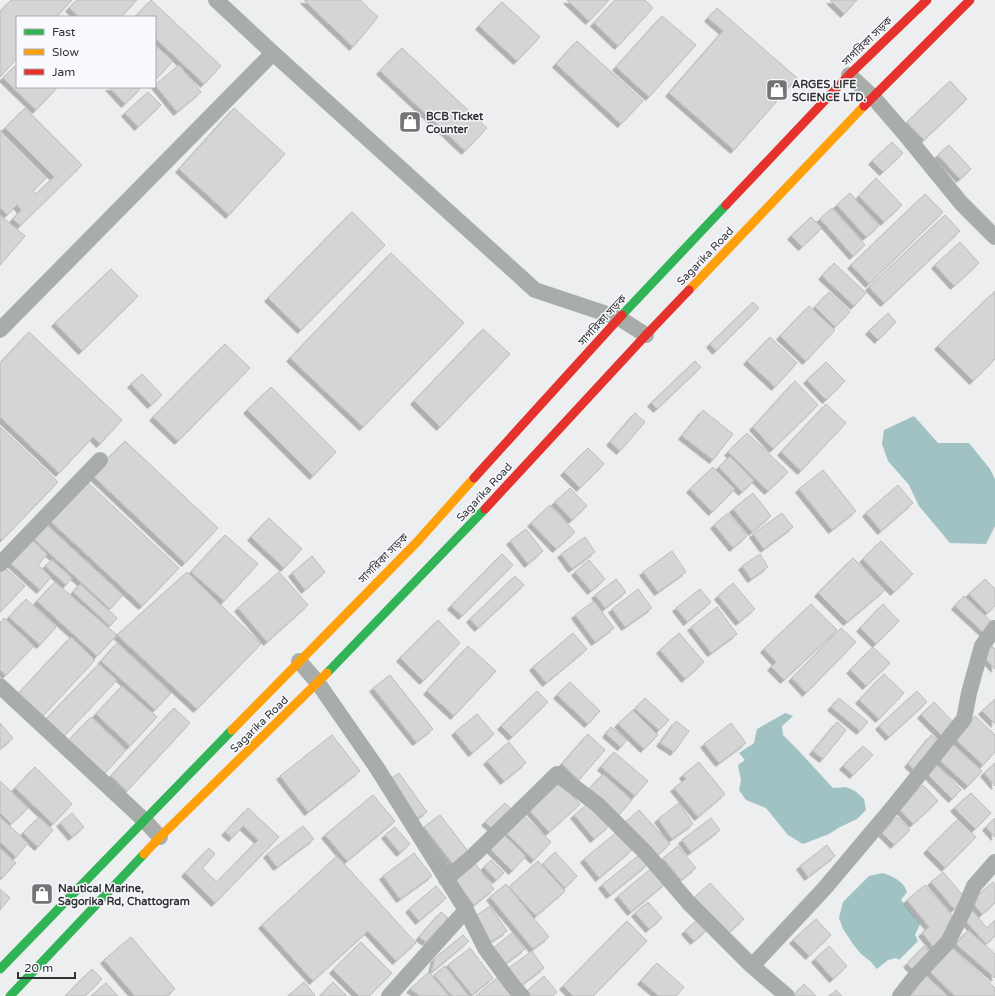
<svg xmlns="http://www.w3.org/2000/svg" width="995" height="996" font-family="'Varela Round','Noto Sans Bengali',sans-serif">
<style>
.water{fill:#a0c2c2}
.building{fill:#d5d5d6;stroke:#bcbcbd;filter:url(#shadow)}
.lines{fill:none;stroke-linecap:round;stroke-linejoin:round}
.street{stroke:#a9ada9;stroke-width:16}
.fast{stroke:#30b455;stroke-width:9}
.slow{stroke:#ff9f0a;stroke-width:9}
.jam{stroke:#e5322d;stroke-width:9}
.labels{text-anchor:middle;stroke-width:3;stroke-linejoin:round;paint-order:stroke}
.street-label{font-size:11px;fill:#323335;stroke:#f8fafe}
.poi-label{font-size:11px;font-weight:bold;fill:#323335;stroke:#f8fafe;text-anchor:start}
</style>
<defs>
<filter id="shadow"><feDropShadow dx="-3.5" dy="3.5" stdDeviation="0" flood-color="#0004"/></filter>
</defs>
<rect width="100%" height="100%" fill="#eceef0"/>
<!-- water -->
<path class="water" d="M914,416L938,443H969L990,469L995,479V526L986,544L950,543L919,506L909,485L888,461L882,444L884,430Z
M785,713L793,716L782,726L783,735L798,750L833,788L846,787L855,791L864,799L866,810L857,819L840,827L829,834L803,844L788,835L766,808L746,800L739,790L741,780L738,765L745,760L739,753L754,743L757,729Z
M883,873C893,877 904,881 907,892L901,900L920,924L915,935L918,941L899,960L896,958L888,960L877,969L870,961L860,953L853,944L843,929L839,918L843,902L869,876Z"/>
<!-- building -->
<path class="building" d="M11,0H72L56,17H17V58L0,77V12Z
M77,0H137L121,17H79L69,8Z
M151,0L221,66L204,84L155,38V17H135Z
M304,0H360L378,17L353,47Z
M567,0H609L589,21Z
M615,0H645L653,8L618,46L594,23Z
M830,0H857L844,14Z
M502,2L540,37L517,61L479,26Z
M717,8L797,78L734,150L669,93L723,31L708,18Z
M662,16L696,45L649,97L616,67Z
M577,41L643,101L621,124L556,64Z
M155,45L173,61L155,80Z
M402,48L487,128L465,151L380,71Z
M17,64V87H58L36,110L3,78Z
M179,65L201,92L177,112L155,85Z
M950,81L967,99L924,140L907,122Z
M109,87H142L125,104Z
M148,92L161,105L138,127L125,113Z
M25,108L82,165L20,226L13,219L21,210L17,205L7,215L0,208V130L47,177L33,191L36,194L54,177L5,128Z
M234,108L285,154L229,215L179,169Z
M892,142L903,153L883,172L872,161Z
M949,145L971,169L960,179L938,155Z
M876,178L902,205L884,222L859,196Z
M850,193L879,226L866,237L837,205Z
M925,194L943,212L869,284L851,265Z
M832,208L865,245L853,256L820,219Z
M352,212L385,245L301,330L268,298Z
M0,215L25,236L0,265Z
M945,215L960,231L884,303L869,287Z
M811,217L822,228L802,247L791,236Z
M960,242L979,263L954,286L935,265Z
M391,253L464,323L363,427L290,358Z
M834,263L866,293L854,306L822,276Z
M111,269L138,296L82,351L55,323Z
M995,291V359L973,381L938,346Z
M829,292L850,312L835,327L815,307Z
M753,302L759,308L716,351L710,344Z
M809,306L835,330L806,361L780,336Z
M888,313L896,322L878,340L869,331Z
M483,329L510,354L440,427L414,401Z
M29,332L122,420L100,444L93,437L59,473L0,417V363Z
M770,337L797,363L775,387L747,361Z
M225,344L250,368L178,441L153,417Z
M695,361L701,367L657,409L651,403Z
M826,362L845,381L826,400L807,380Z
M142,374L162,395L151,405L131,384Z
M795,381L818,405L773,449L753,427Z
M271,387L336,452L313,476L247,410Z
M826,404L846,423L801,471L781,452Z
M703,410L733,434L713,460L682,436Z
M635,413L645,422L620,451L610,442Z
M0,427L58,482L2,540L0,538Z
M747,433L788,472L768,491L728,452Z
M125,441L218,528L185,563L92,475Z
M588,448L604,464L580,488L564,472Z
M730,456L754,481L742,492L719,467Z
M713,467L735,489L712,512L690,489Z
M823,470L856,511L832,530L799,489Z
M84,479L179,568L142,606L48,519Z
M898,485L913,503L881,531L866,513Z
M570,488L587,506L572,520L555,502Z
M753,493L771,516L752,532L733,509Z
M550,505L575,532L556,549L531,523Z
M728,513L747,536L733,548L714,525Z
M782,513L793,527L764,549L753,534Z
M269,518L302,549L284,568L251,537Z
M47,525L123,595L110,609L34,539Z
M526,529L543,551L528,564L510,541Z
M225,535L258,564L224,601L191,572Z
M28,536L47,554L38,565L51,577L40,590L6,559Z
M585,537L595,552L572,569L561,554Z
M881,541L913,574L894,592L863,559Z
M672,551L686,572L658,592L643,572Z
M502,554L513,565L462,616L451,606Z
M760,554L768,567L751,579L742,566Z
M312,556L325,572L305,590L292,573Z
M853,558L885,590L847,622L818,593Z
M52,560L72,578L66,585L45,566Z
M589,560L605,579L591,591L575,572Z
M4,567L25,586L0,612V571Z
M187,572L261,644L197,709L117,635Z
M279,572L308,605L267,642L238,608Z
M515,576L524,585L478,628L470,619Z
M616,579L626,592L605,608L595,595Z
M985,579L995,589V606L987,613L969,594Z
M55,582L117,635L97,656L37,601Z
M733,583L755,609L739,622L718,596Z
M80,584L117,618L110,626L73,592Z
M638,589L652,608L625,627L612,609Z
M700,589L711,602L687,622L676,608Z
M964,596L993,623L984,633L955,606Z
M26,599L56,627L40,645L9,617Z
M594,601L614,628L595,642L575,615Z
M811,604L837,630L784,680L771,667L776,662L764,649Z
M883,604L899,621L876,644L860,628Z
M717,607L737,634L711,653L691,627Z
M4,618L34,646L6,675L0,670V623Z
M438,620L460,643L423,681L400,658Z
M841,628L856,642L806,693L792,678Z
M573,633L587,649L546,683L533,667Z
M679,633L704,662L685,679L660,650Z
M71,637L95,660L41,718L17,695Z
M117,643L171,693L155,710L101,661Z
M468,646L496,671L454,716L427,691Z
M992,646L995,649V669L982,655Z
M873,647L890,663L866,686L850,670Z
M99,664L117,680L64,736L46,719Z
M884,674L904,693L879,719L859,700Z
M390,675L433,729L416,742L373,688Z
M570,682L600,711L588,724L557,695Z
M122,686L157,717L130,746L96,714Z
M537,691L548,702L512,737L501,726Z
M917,691L927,702L889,737L879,726Z
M645,698L669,720L659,730L635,709Z
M839,698L868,722L860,731L831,707Z
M995,699V724L982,711Z
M934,702L955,724L942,736L921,715Z
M174,708L190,723L127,791L111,776Z
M633,710L658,735L644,749L618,724Z
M477,714L494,734L472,753L455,732Z
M975,716L995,735V752L983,765L954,738Z
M91,717L126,750L104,774L68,741Z
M676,721L689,731L674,752L660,743Z
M837,722L846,730L823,759L813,751Z
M0,723L13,738L0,749Z
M731,723L746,743L719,763L704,744Z
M611,727L627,740L621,747L606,734Z
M588,734L605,750L579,780L562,764Z
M332,735L360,771L308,812L280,776Z
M931,735L941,743L917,772L908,764Z
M509,742L526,763L504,781L487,761Z
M952,744L982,771L968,786L938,759Z
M863,746L873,755L853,775L843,766Z
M614,752L648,781L635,796L601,767Z
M699,762L725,794L698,817L674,788L686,779L683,775Z
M995,763V786L984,773Z
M936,764L961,790L952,799L927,774Z
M35,767L72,804L53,824L15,788Z
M399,773L427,812L417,818L389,780Z
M603,774L632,800L618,816L589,789Z
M0,781L28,808L11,824L0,813Z
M560,782L580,804L549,832L529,810Z
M923,785L938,801L913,824L898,808Z
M971,793L991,813L975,829L954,808Z
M373,795L395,821L347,861L325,835Z
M505,803L512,810L493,829L485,822Z
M589,803L609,826L594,839L574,815Z
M679,803L693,824L672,839L658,819Z
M248,808L279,837L215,903L185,873L209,848L215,854L202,868L217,882L258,840L243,826L232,838L225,832Z
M639,810L670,844L655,857L625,823Z
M72,813L84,827L72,837L60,823Z
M522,814L551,842L534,860L505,832Z
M440,815L468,851L453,864L424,827Z
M0,817L28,843L16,857L0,842Z
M39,817L53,830L38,847L23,833Z
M897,817L910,830L894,845L882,833Z
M711,818L720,830L691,852L682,840Z
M995,818V837L986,827Z
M958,819L976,837L945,868L927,850Z
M303,826L314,839L277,867L267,854Z
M395,827L410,844L400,853L385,835Z
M501,832L526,856L512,871L487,846Z
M617,832L632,850L599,878L584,859Z
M827,845L835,856L808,877L800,866Z
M678,846L696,868L681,880L663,858Z
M0,848L16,863L2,878L0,877Z
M555,852L577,876L565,888L543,864Z
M414,853L432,876L400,899L383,876Z
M639,855L647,865L610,895L602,885Z
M337,856L416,943L396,961L368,931L313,981L262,925Z
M491,860L504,873L496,880L484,867Z
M538,861L565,891L536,916L509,887Z
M474,862L494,889L474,905L453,877Z
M653,867L666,883L631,912L618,896Z
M943,872L966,899L954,909L931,882Z
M993,882L995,885V903L982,914L971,901Z
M710,883L744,919L727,934L694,898Z
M506,884L549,937L533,949L490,897Z
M925,885L955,919L936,950L922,933L929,927L907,900Z
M436,886L446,898L419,921L409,909Z
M0,889L10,898L0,910Z
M648,902L662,918L649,929L635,913Z
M490,906L507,931L491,942L474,917Z
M972,910L987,928L995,920V936L986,944L963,918Z
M441,912L448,918L426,942L419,937Z
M698,919L707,930L694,941L685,931Z
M816,919L831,935L809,956L793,940Z
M627,921L647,941L593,996H573L563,986Z
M968,930L995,954V978L956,944Z
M512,933L525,949L505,964L492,949Z
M463,935L469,941L431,973L435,958Z
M131,937L175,989L166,996H135L104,960Z
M361,942L392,973L369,996H359L333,970Z
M829,946L847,966L833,979L815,959Z
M924,946L932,954L915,972L907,964Z
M951,947L995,988V996H955L929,971Z
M470,948L493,978L472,995L448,965Z
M532,951L544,968L520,986L507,969Z
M657,963L684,987L676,996H659L641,981Z
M445,966L469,996H452L434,975Z
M92,969L102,979L85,996H65Z
M429,972L449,996H420L410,989Z
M925,975L948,996H905Z
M544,976L557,992L553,996H531L527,991Z
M498,977L514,996H476Z
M304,982L315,995L314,996H288Z
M333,982L346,995V996H320Z
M106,983L118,996H91Z
M804,984L816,996H793Z
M836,990L842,996H829Z"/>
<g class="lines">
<!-- street -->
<path class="street" d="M216,0L273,53L535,290L619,318L646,335
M849,75L873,97L904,133L961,203L995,237
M0,330L273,53
M0,564L100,460
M299,661L318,683L377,768L466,910L485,948L513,986L522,996
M0,686L144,820L160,837
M446,879L473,856L557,774L598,805L646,853L689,903L752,966L824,889L889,812L964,719L969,693L982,646L995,628
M752,966L787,996
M389,996L466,910
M900,996L915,977L948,942L963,912L974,886L995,862"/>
<!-- fast -->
<path class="fast" d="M622,315L726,205
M327,673L485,509
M0,969L232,730
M10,996L144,854"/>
<!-- slow -->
<path class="slow" d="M689,290L864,106
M232,730L417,542L474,478
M144,854L160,837L327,673"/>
<!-- jam -->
<path class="jam" d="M864,106L970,0
M726,205L849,75L927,0
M474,478L622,315
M485,509L646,335L689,290"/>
</g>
<!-- icons -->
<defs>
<g id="shop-square" transform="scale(1.15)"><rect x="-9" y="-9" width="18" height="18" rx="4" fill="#737476" stroke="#f8fafe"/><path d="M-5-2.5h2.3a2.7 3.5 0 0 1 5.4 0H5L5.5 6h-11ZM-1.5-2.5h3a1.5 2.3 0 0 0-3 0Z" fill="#fff"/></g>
</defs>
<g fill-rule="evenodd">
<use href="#shop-square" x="777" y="90"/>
<use href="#shop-square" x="410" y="122"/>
<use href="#shop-square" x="42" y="894"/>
</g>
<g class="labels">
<!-- street labels -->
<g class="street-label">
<text transform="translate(867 41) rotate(-44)" y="4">সাগরিকা সড়ক</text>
<text transform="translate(705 256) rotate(-46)" y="4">Sagarika Road</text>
<text transform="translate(602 320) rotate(-47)" y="4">সাগরিকা সড়ক</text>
<text transform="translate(484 492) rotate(-47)" y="4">Sagarika Road</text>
<text transform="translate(383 558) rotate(-45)" y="4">সাগরিকা সড়ক</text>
<text transform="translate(259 724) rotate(-44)" y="4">Sagarika Road</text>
</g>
<!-- poi labels -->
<g class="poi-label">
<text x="792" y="88">ARGES LIFE<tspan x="792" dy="13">SCIENCE LTD.</tspan></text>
<text x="426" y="120">BCB Ticket<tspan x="426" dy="13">Counter</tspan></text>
<text x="58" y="892">Nautical Marine,<tspan x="58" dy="13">Sagorika Rd, Chattogram</tspan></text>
</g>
</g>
<!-- legend -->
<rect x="16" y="16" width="140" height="72" fill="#f8fafe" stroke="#a9aaae"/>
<rect x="24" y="29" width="20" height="6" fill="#30b455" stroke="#a9aaae"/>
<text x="52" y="36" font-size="12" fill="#323335">Fast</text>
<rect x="24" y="49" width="20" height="6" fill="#ff9f0a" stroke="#a9aaae"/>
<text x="52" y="56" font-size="12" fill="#323335">Slow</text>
<rect x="24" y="69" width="20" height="6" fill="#e5322d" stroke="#a9aaae"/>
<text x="52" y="76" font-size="12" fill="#323335">Jam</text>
<!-- scale -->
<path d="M18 972v6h57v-6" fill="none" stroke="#323335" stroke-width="2"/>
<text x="24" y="972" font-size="12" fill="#323335" stroke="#f8fafe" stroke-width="3" paint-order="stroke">20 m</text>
</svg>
